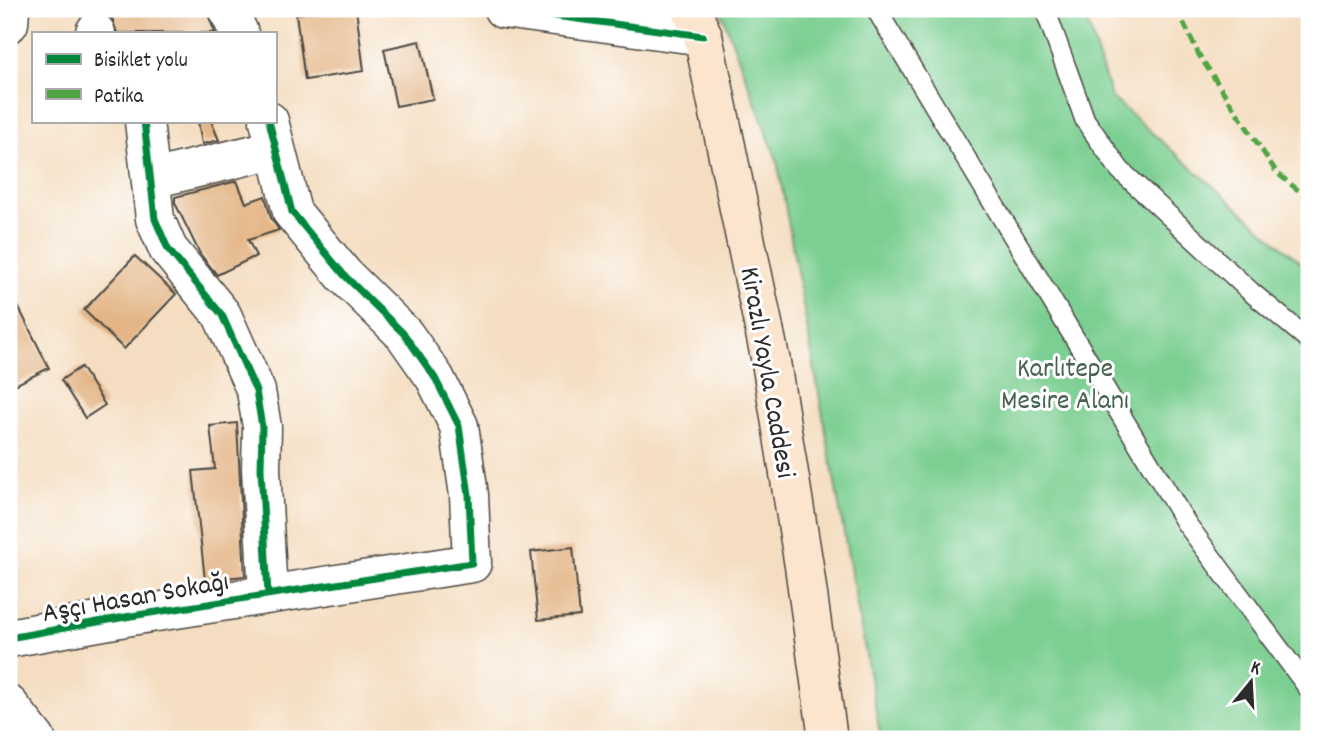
<svg xmlns="http://www.w3.org/2000/svg" width="1318" height="748" font-family="Dekko,sans-serif">
<style>
.green{fill:#7bcf92;stroke:#537d5e;stroke-width:2}
.building{fill:#e4b687}
.lines{fill:none;stroke-linecap:round;stroke-linejoin:round}
.service-casing{stroke:#494641;stroke-width:22}
.minor-casing{stroke:#494641;stroke-width:41}
.secondary-casing{stroke:#494641;stroke-width:41}
.service{stroke:#fff;stroke-width:19}
.minor{stroke:#fff;stroke-width:38}
.secondary{stroke:#fce5cf;stroke-width:38}
.quiet{stroke:#51a443;stroke-width:5;stroke-dasharray:10 5;stroke-linecap:butt}
.cycleway-casing{stroke:#fff;stroke-width:11}
.cycleway{stroke:#00873e;stroke-width:7}
.labels{text-anchor:middle;stroke-width:6;stroke-linejoin:round;paint-order:stroke}
.park-label{font-size:28px;fill:#47644f;stroke:#fff}
.street-label{font-size:28px;fill:#2b2b2b;stroke:#fff}
</style>
<rect width="100%" height="100%" fill="#fff"/>
<filter id="ink" filterUnits="userSpaceOnUse"><feTurbulence type="fractalNoise" baseFrequency=".0143" numOctaves="2"/><feDisplacementMap in="SourceGraphic" scale="14" xChannelSelector="R" yChannelSelector="G"/><feConvolveMatrix kernelMatrix="1 2 1 2 8 2 1 2 1" color-interpolation-filters="sRGB"/></filter>
<filter id="wash" filterUnits="userSpaceOnUse"><feTurbulence type="fractalNoise" baseFrequency=".00686" numOctaves="4" result="noise"/><feDisplacementMap in="SourceGraphic" scale="28" xChannelSelector="R" yChannelSelector="G"/><feGaussianBlur stdDeviation="1.57" result="paint"/><feColorMatrix in="noise" values="0 0 0 0 0 0 0 0 0 0 0 0 0 0 0 0 0 1.4 0 .05"/><feComposite in="paint" operator="in"/></filter>
<g filter="url(#wash)">
<rect width="100%" height="100%" fill="#f4ddc0"/>
<!-- green -->
<path class="green" d="M720,9H1083L1111,97L1309,270V739H881L777,160Z"/>
<g id="blocks">
<!-- building -->
<path class="building" d="M109,9H206L215,33H117Z
M334,9H356L364,71L305,80L296,14Z
M420,41L433,99L396,106L384,49Z
M198,121H211L219,140L202,144Z
M237,181L246,203L265,196L271,218L279,230L248,240L256,256L217,275L200,254L175,203V197Z
M135,256L176,294L124,349L84,310Z
M9,288L49,368L9,388Z
M81,367L105,405L85,418L61,380Z
M237,423L245,576L205,580L193,471L215,469L210,426Z
M573,547L580,616L538,620L531,552Z"/>
</g>
</g>
<g filter="url(#ink)">
<use href="#blocks" fill-opacity="0" stroke="#494641" stroke-width="2"/>
<g class="lines">
<!-- service casing -->
<g class="service-casing">
<path id="service" d="M876,9L1186,523L1309,689
M1045,9L1085,120L1120,170L1251,292L1309,340"/>
</g>
<!-- minor casing -->
<g class="minor-casing">
<path id="minor" d="M228,9L239,33
M503,9L703,36
M9,23L10,9
M95,32L96,33
M144,121L155,219L168,249L222,315L256,391L262,427L261,469L268,594
M152,179L275,149
M9,638L131,616L472,563L469,495L459,426L435,378L404,334L344,275L292,212L269,121
M9,705L36,739"/>
</g>
<!-- secondary casing -->
<g class="secondary-casing">
<path id="secondary" d="M691,9L703,36L771,362L804,566L828,739"/>
</g>
<!-- service -->
<use href="#service" class="service"/>
<!-- minor -->
<use href="#minor" class="minor"/>
<!-- secondary -->
<use href="#secondary" class="secondary"/>
<!-- quiet -->
<path class="quiet" d="M1177,9L1199,55L1277,173L1309,199"/>
<!-- cycleway casing -->
<g class="cycleway-casing">
<path id="cycleway" d="M503,9L703,36
M144,121L155,219L168,249L222,315L256,391L262,427L261,469L268,594
M9,638L131,616L472,563L469,495L459,426L435,378L404,334L344,275L292,212L269,121"/>
</g>
<!-- cycleway -->
<use href="#cycleway" class="cycleway"/>
</g>
</g>
<g class="labels">
<!-- park labels -->
<g class="park-label">
<text x="1065" y="376">Karlıtepe<tspan x="1065" dy="32">Mesire Alanı</tspan></text>
</g>
<!-- street labels -->
<g class="street-label">
<text transform="translate(770 372) rotate(80)" y="10">Kirazlı Yayla Caddesi</text>
<text transform="translate(135 595) rotate(-10)" y="10">Aşçı Hasan Sokağı</text>
</g>
</g>
<!-- margin -->
<rect width="1318" height="748" fill="none" stroke="#fff" stroke-width="35"/>
<!-- legend -->
<rect x="32" y="32" width="245" height="91" fill="#ffffff" stroke="#aaaaaa" stroke-width="2"/>
<rect x="46" y="54" width="35" height="10" fill="#00873e" stroke="#aaaaaa" stroke-width="2"/>
<text x="94" y="66" font-size="21" fill="#2b2b2b">Bisiklet yolu</text>
<rect x="46" y="89" width="35" height="10" fill="#51a443" stroke="#aaaaaa" stroke-width="2"/>
<text x="94" y="102" font-size="21" fill="#2b2b2b">Patika</text>
<!-- north arrow -->
<g transform="translate(1251 682) rotate(18)" stroke="#ffffff" stroke-width="5" paint-order="stroke">
<path d="M0-5L12 26L0 18L-12 26Z" fill="#2b2b2b"/>
<text y="-10" font-size="19" font-weight="bold" text-anchor="middle" fill="#2b2b2b">K</text>
</g>
</svg>
